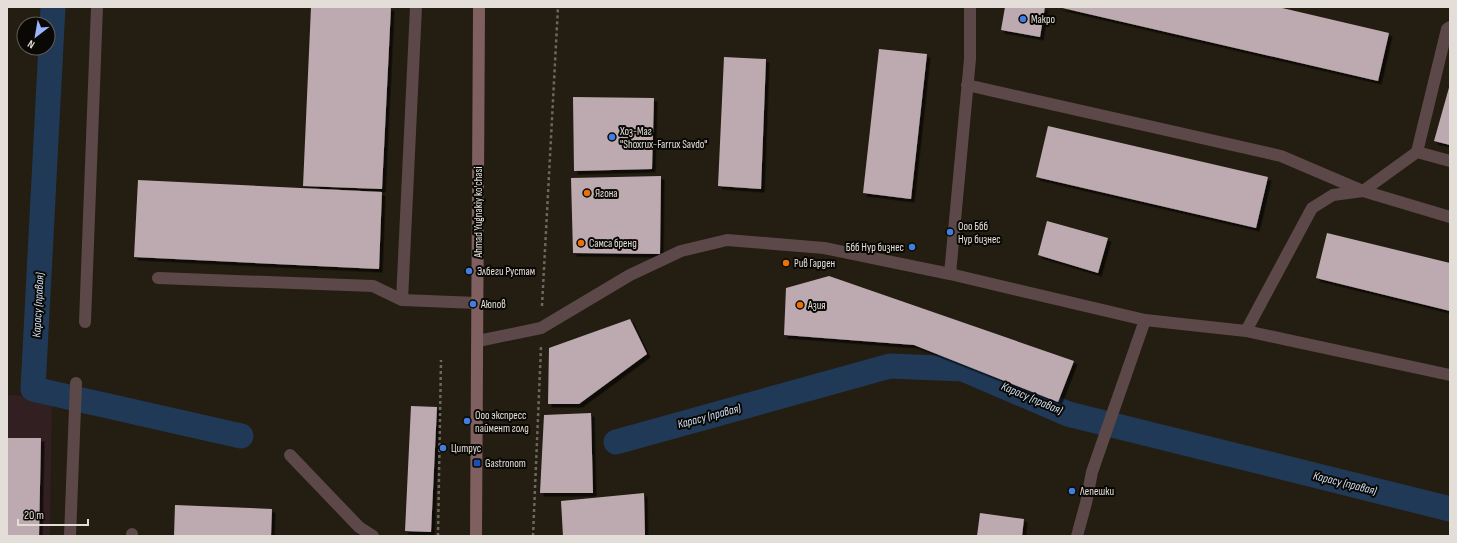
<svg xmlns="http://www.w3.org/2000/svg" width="1457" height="543" font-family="'Sofia Sans Condensed',sans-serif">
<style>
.commercial{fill:#321f21}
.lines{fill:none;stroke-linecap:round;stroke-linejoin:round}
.canal{stroke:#203957;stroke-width:25}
.building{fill:#bdaab0;filter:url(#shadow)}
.path{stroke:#6e675d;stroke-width:2.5;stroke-dasharray:3 3;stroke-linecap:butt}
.lane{stroke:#5c4849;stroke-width:12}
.street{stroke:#5c4849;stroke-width:12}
.secondary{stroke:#7f5f60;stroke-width:12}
.shop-dot{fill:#3f7fe0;stroke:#0a0804;stroke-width:1.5}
.food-dot{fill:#e8710a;stroke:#0a0804;stroke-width:1.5}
.transit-dot{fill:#1a4fb4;stroke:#0a0804;stroke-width:1.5}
.labels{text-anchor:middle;stroke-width:4;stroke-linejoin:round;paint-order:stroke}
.poi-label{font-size:11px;fill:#e3ded7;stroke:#0a0804;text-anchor:start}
.street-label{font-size:11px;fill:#e3ded7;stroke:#0a0804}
.water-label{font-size:12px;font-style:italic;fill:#cddff5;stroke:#0a0804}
</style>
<defs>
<filter id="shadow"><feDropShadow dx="3.5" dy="3.5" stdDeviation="0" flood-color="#0009"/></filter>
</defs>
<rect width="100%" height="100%" fill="#241d11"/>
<!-- commercial -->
<path class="commercial" d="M7,395L52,397L50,536H7Z"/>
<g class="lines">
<!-- canal -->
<path class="canal" d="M53,7L33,389L241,436
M616,442L890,366L963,369L1068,414L1450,509"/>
</g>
<!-- building -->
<path class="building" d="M311,7H391L382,189L303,186Z
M1005,7H1045L1040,37L1001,30Z
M1058,7H1278L1389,33L1378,81Z
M879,49L927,54L911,199L863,193Z
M724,57L766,59L761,189L718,186Z
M1450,84V145L1434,141Z
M573,97L654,98L652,169L574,171Z
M1048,126L1268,177L1256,228L1036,177Z
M661,176L660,254L573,253L571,178Z
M138,180L382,192L379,269L134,257Z
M1047,221L1108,238L1098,273L1038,255Z
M1327,233L1450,263V311L1316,278Z
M829,276L1074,361L1058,402L914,345L784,335L786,288Z
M630,319L647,354L579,404H548L549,348Z
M411,406L437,407L431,532L405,531Z
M591,413L593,493H540L544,415Z
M7,438H41L39,536H7Z
M644,493L645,536H563L561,501Z
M175,505L272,509L271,536H174Z
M980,513L1024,519L1022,536H977Z"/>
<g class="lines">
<!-- path -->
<path class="path" d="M542,306L558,7
M438,536L441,360
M533,536L541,347"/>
<!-- lane -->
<path class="lane" d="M158,278L373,286L402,300L477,303
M402,300L416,7
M85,322L97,7
M290,455L359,527L373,536
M70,536L76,383
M132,536V534
M1077,536L1086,503L1092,472L1145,320"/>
<!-- street -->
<path class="street" d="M967,85L1281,156L1363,191L1417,152L1450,161
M1417,152L1447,29L1450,27
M950,274L970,59V7
M1246,331L1312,208L1333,195L1363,191L1450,217
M478,341L541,328L630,275L681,251L727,240L824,248L950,274L1145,320L1246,331L1450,375"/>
<!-- secondary -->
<path class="secondary" d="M476,536L479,7"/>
</g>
<!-- markers -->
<g class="shop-dot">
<circle cx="1023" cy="19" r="4"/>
<circle cx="612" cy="137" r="4"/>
<circle cx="950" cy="232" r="4"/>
<circle cx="912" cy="247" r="4"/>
<circle cx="469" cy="271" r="4"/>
<circle cx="473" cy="304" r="4"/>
<circle cx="467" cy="421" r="4"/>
<circle cx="443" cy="448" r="4"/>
<circle cx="1072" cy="491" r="4"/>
</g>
<g class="food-dot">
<circle cx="587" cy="193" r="4"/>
<circle cx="581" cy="243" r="4"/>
<circle cx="786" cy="263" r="4"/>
<circle cx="800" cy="305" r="4"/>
</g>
<rect class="transit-dot" x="473" y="459" width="8" height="8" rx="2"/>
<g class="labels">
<!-- poi labels -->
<g class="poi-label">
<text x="1031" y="23">Макро</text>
<text x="620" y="135">Хоз-Маг<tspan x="620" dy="13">"Shoxrux-Farrux Savdo"</tspan></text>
<text x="595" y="197">Ягона</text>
<text x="958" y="230">Ооо Ббб<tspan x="958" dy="13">Нур бизнес</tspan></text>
<text x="589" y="247">Самса бренд</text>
<text x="904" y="251" text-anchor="end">Ббб Нур бизнес</text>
<text x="794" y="267">Рив Гарден</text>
<text x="477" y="275">Элбеги Рустам</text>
<text x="481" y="308">Аюпов</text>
<text x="808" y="309">Азия</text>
<text x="475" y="419">Ооо экспресс<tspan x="475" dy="13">паймент голд</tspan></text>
<text x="451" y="452">Цитрус</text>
<text x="485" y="467">Gastronom</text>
<text x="1080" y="495">Лепешки</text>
</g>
<!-- street labels -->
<g class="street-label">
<text transform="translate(478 212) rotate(-90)" y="4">Ahmad Yugnakiy ko'chasi</text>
</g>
<!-- water labels -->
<g class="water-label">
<text transform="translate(38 305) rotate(-87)" y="4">Карасу (правая)</text>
<text transform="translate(1032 398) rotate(23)" y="4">Карасу (правая)</text>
<text transform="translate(709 416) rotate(-15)" y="4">Карасу (правая)</text>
<text transform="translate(1345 483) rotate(14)" y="4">Карасу (правая)</text>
</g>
</g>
<!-- border -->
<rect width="1457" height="543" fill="none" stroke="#e3ded7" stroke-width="16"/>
<!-- north arrow -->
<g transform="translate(36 36) rotate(211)"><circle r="19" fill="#0a0804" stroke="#615e58"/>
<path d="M0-3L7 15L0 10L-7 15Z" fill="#9ab5fd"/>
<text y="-6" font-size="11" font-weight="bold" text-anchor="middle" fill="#e3ded7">N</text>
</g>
<!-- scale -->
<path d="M18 519v6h70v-6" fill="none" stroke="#e3ded7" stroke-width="2"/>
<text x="24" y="519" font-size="12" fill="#e3ded7" stroke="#0a0804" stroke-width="3" paint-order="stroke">20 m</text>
</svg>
